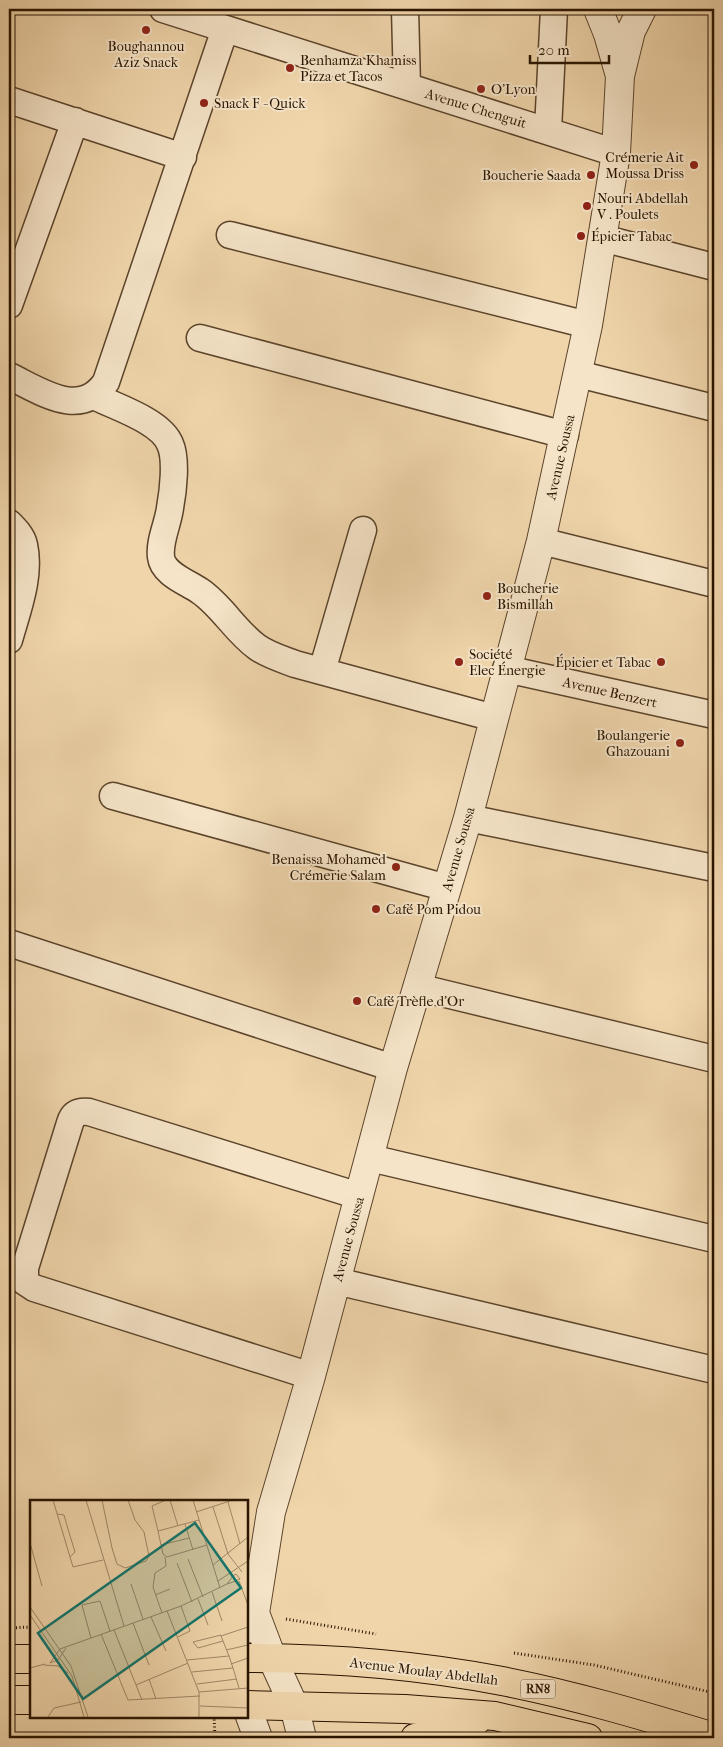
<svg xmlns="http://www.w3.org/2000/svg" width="723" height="1747" font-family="'IM FELL French Canon',serif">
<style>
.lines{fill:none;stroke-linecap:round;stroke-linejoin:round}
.minor-casing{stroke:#5b442b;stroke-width:29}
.tertiary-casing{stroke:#5b442b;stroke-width:30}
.primary-casing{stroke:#291400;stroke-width:30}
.path{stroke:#291400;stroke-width:3;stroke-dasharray:1 2.5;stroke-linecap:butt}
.minor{stroke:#f5e4c8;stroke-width:26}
.tertiary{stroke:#f5e4c8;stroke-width:28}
.primary{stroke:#f0d5ab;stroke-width:28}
.poi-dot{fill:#8f2418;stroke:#f5e4c8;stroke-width:2}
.labels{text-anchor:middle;stroke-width:4;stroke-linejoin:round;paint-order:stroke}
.shield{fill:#f5e4c8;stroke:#66523c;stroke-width:1}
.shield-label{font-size:12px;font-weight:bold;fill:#291400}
.poi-label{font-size:14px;fill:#291400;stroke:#f5e4c8;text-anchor:start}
.street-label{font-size:14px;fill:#291400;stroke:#f5e4c8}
.inset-road{fill:none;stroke:#a08867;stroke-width:1}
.view{fill:#0f766e;fill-opacity:0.15;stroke:#0f766e;stroke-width:2.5}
.inset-edge{fill:none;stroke:#291400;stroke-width:2.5}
</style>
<rect width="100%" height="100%" fill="#f0d5ab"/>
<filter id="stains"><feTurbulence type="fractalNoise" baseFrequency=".004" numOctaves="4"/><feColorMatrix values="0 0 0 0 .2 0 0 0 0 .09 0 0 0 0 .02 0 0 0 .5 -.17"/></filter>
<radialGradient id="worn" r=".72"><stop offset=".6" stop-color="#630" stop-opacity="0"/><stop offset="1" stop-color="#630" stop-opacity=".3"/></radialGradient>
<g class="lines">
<!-- minor casing -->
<g class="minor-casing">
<path id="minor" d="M163,9L616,153
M405,9L407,86
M9,100L183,157
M548,130L554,9
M230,235L588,325
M602,238L714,267
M9,305L75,121
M200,338L565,435
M578,374L714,408
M9,376C41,391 80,420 106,382L225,29
M94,396C116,407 161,421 170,444C177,459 173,492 170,508C168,524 159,541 161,557C163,574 187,582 200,591C222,606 235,631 257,647C268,655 282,659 295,664L494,718
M9,523C15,529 22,536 24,545C31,576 17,611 9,640
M541,541L714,584
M506,669L714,715
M322,671L363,530
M113,796L447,888
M468,818L714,868
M9,943L393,1068
M417,987L714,1059
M370,1158L714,1239
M336,1281L714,1370
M311,1376L34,1288L25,1282V1268L70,1123C73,1113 79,1111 89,1112L359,1196"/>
</g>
<!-- tertiary casing -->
<g class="tertiary-casing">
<path id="tertiary" d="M598,9L608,34L620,76L631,31L642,9
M255,1613L272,1658L294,1706L302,1738
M246,1629L255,1613L271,1512L311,1376L393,1068L468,818L541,541L588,325L616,153L620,76
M246,1705L258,1738"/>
</g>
<!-- primary casing -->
<g class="primary-casing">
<path id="primary" d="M246,1658C332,1658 418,1665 502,1681C574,1695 644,1716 714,1737
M9,1659H31
M9,1700H31
M246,1705L405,1709L495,1716L588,1738
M415,1738L476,1721"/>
</g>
<!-- path -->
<path class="path" d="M286,1619L376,1634
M9,1628L31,1627
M514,1653L594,1665L714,1693
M214,1716L215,1738"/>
<!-- minor -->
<use href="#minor" class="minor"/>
<!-- tertiary -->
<use href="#tertiary" class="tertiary"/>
<!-- primary -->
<use href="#primary" class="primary"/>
</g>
<!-- markers -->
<g class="poi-dot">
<circle cx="146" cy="30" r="5"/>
<circle cx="290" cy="68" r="5"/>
<circle cx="481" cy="89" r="5"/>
<circle cx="204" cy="103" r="5"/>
<circle cx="694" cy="165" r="5"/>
<circle cx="591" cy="175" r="5"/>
<circle cx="587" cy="206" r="5"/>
<circle cx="581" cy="236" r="5"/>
<circle cx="487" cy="596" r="5"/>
<circle cx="459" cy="662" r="5"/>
<circle cx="661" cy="662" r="5"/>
<circle cx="680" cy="743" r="5"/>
<circle cx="396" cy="867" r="5"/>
<circle cx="376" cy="909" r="5"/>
<circle cx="357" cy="1001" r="5"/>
</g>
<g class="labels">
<!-- shield labels -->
<rect class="shield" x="520.5" y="1679.5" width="35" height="19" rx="4"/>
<g class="shield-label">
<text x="538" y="1693">RN8</text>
</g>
<!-- poi labels -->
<g class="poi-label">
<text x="146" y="51" text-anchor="middle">Boughannou<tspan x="146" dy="16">Aziz Snack</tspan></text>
<text x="300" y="65">Benhamza Khamiss<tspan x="300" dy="16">Pizza et Tacos</tspan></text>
<text x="491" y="94">O'Lyon</text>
<text x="214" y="108">Snack F - Quick</text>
<text x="684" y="162" text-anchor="end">Crémerie Ait<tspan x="684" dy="16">Moussa Driss</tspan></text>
<text x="581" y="180" text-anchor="end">Boucherie Saada</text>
<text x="597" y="203">Nouri Abdellah<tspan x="597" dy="16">V . Poulets</tspan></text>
<text x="591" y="241">Épicier Tabac</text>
<text x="497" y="593">Boucherie<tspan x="497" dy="16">Bismillah</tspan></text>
<text x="469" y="659">Société<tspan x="469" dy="16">Elec Énergie</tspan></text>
<text x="651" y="667" text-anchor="end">Épicier et Tabac</text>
<text x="670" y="740" text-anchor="end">Boulangerie<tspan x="670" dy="16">Ghazouani</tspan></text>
<text x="386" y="864" text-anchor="end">Benaissa Mohamed<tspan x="386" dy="16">Crémerie Salam</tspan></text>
<text x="386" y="914">Café Pom Pidou</text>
<text x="367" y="1006">Café Trèfle d'Or</text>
</g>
<!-- street labels -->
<g class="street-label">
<text transform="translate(476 108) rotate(17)" y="5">Avenue Chenguit</text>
<text transform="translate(560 457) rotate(-77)" y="5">Avenue Soussa</text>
<text transform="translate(610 692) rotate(13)" y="5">Avenue Benzert</text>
<text transform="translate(458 849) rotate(-74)" y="5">Avenue Soussa</text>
<text transform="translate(348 1239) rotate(-75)" y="5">Avenue Soussa</text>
<text transform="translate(424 1671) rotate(7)" y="5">Avenue Moulay Abdellah</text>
</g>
</g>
<!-- overview -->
<g transform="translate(30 1500)">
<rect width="218" height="218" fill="#f0d5ab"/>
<path class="inset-road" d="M23,0L43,67L73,60M56,0L94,126M72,0L82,48L87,64L95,68L116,61L119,56L114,32L105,20L98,0M140,0L148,26M163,0L190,88M198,2L210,44M183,7L198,54L212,72M166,12L203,0M27,14L34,15L38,29L45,52L40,57M169,20L128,31L133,54L137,57L177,45M155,24L163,50M128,31L122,6L136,0M0,43L12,86M131,45L159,38M158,59L173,97M147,63L162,102M183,65L218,37M203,76L205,81L210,79L206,74L204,75L197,84L206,81M188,81L218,61M209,81L218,105M101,84L113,119M182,92L192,121M125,95L140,89M168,99L178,125M0,107L41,166L58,217M137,111L169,192V217M132,113L123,87L125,73L136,66L135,57M0,115L42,176L54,217M121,117L136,151M103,123L119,165M84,130L112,200M71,134L98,200L170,196M191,136L218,127M148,137L160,131L151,106M61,138L52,105L70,101L80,131M193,141L168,148L163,142L191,135V136L199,156L203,168L209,188M36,148L28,160L20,163L30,149L151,106L197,84M196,150L218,145M157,160L199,156M201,164L218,158M14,165L28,166L38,173M0,168L15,164M162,172L203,168M119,179L126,199M167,184L207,179M106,185L158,163M169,192L218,188M170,206L218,208M18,217L24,208L51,202"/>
<path class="view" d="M165,23L211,88L53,199L8,133Z"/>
<rect width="218" height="218" class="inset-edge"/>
</g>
<!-- margin -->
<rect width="723" height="1747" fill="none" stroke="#f0d5ab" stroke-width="30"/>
<rect x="10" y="10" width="703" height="1727" fill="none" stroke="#291400" stroke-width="2.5"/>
<rect x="15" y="15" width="693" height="1717" fill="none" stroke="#291400"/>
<!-- scale -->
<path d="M530 55v8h79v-8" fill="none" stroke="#291400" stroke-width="2.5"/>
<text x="538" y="55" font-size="15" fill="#291400" stroke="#f5e4c8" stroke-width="4" paint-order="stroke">20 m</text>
<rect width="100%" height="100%" filter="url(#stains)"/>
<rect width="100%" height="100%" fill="url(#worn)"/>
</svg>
